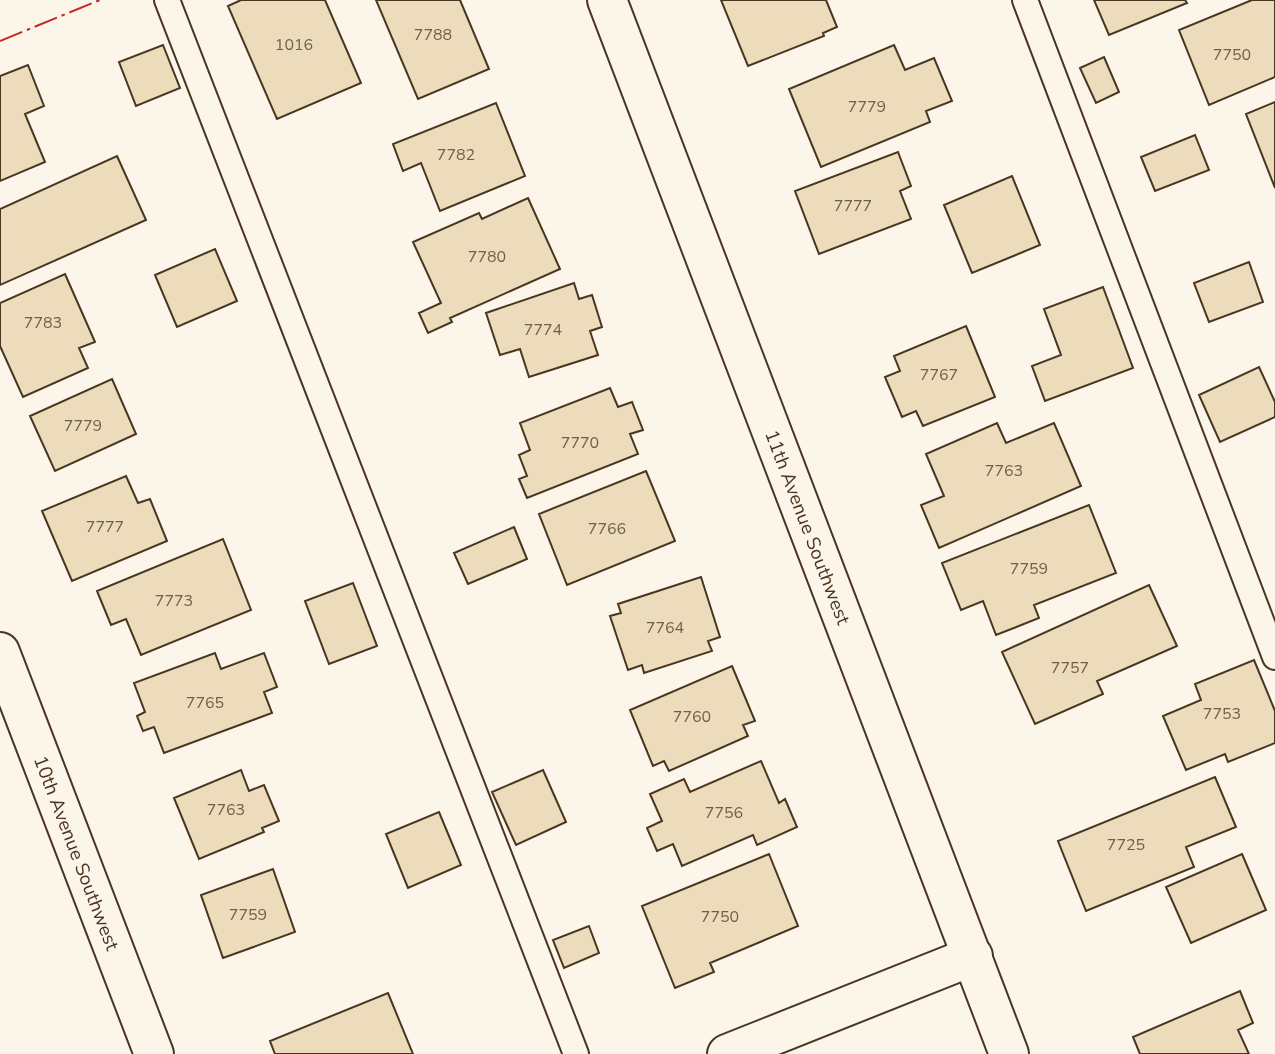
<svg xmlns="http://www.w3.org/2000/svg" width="1275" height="1054" font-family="'Nunito Sans',sans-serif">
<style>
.building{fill:#ecdcbc;stroke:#4a3520;stroke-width:2}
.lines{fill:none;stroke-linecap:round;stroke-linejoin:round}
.lane-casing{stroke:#4a3520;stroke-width:28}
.street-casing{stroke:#4a3520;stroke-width:42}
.lane{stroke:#fbf6e9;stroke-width:24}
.street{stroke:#fbf6e9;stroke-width:38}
.power{stroke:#c62828;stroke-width:2;stroke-dasharray:24 5 3.5 5;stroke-linecap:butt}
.labels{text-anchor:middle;stroke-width:5;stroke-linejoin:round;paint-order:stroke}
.number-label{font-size:16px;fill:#725f47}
.street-label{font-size:19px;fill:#4a3520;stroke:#fbf6e9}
</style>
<rect width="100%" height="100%" fill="#fbf6e9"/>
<!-- building -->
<path class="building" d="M241,0H325L361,83L277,119L228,6Z
M376,0H460L489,69L418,99Z
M721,0H826L837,27L823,33L824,36L748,66Z
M1094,0H1185L1187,3L1109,35Z
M1252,0H1275V77L1209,105L1179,30Z
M163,45L180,88L136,106L119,62Z
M894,45L905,70L934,58L952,101L926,111L930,122L821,167L789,89Z
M1104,57L1119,92L1096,103L1080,68Z
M28,65L44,106L25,114L45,162L0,181V76Z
M1275,102V188L1246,114Z
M496,103L525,176L440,211L421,163L403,171L393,144Z
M1195,135L1209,170L1155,191L1141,157Z
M898,152L911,186L900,191L911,219L819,254L795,191Z
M117,156L146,220L0,285V209Z
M1012,176L1040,245L972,273L944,205Z
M528,198L560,269L450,318L452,322L428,333L419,313L441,303L413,242L479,213L482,219Z
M215,249L237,301L177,327L155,275Z
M1249,262L1263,302L1209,322L1194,283Z
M65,274L95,342L79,348L88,368L23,397L0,346V303Z
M574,283L579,299L592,295L602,327L590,331L598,355L529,377L520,349L500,355L486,313Z
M1103,287L1133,368L1045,401L1032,366L1061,355L1044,309Z
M966,326L995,397L923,426L916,411L902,417L885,377L900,371L894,356Z
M1259,367L1275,402V417L1220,442L1199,395Z
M112,379L136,434L55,471L30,416Z
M610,388L618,407L632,402L643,430L630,434L638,454L527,498L519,479L527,476L519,455L530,450L520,423Z
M997,423L1006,443L1054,423L1081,486L939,548L921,505L944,496L926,454Z
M646,471L675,541L567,585L539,514Z
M126,476L138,503L150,499L167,541L72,581L42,511Z
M1089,505L1116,573L1034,605L1039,618L996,635L983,601L961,610L942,563Z
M514,527L527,559L468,584L454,553Z
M223,539L251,610L141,655L126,619L111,625L97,591Z
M701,577L720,637L708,641L712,651L644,673L642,665L628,670L610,616L621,613L618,604Z
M353,583L377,646L329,664L305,601Z
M1149,585L1177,646L1097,681L1103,694L1035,724L1002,652Z
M215,653L221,669L264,653L277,687L264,692L272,713L164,753L154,727L143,731L137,716L145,712L134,683Z
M1254,660L1275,711V743L1228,762L1225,754L1186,770L1163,716L1201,700L1195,684Z
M732,666L755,721L743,725L748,736L669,771L664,761L653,766L630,710Z
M761,761L779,803L785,799L797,827L757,845L753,835L682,866L673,844L657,851L647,828L662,821L650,794L684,779L690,792Z
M241,770L249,791L264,785L279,821L262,828L264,832L199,859L174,798Z
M543,770L566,822L516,845L492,792Z
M1215,777L1236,827L1186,847L1194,867L1086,911L1058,841Z
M439,812L461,865L408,888L386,834Z
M769,854L798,926L710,963L714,972L675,988L642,906Z
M1242,854L1266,910L1191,943L1166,887Z
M273,869L295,932L223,958L201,895Z
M589,926L599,953L564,968L553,940Z
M1240,991L1253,1023L1238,1030L1249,1054H1140L1133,1037Z
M388,993L413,1054H275L270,1041Z"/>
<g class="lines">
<!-- lane casing -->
<g class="lane-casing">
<path id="lane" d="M167,0L576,1054
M1025,0L1275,657"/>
</g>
<!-- street casing -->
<g class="street-casing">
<g id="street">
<path id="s1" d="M607,0L1009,1054"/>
<path id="s2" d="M0,652L154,1054"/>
<path d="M727,1054L973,956"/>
</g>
</g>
<!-- lane -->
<use href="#lane" class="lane"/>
<!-- street -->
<use href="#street" class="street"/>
<!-- power -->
<path class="power" d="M0,41L100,0"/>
</g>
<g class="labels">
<!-- number labels -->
<g class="number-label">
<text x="433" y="40">7788</text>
<text x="294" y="50">1016</text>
<text x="1232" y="60">7750</text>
<text x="867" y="112">7779</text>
<text x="456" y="160">7782</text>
<text x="853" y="211">7777</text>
<text x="487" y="262">7780</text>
<text x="43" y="328">7783</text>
<text x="543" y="335">7774</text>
<text x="939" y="380">7767</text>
<text x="83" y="431">7779</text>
<text x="580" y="448">7770</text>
<text x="1004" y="476">7763</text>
<text x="105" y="532">7777</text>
<text x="607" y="534">7766</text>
<text x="1029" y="574">7759</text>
<text x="174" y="606">7773</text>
<text x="665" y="633">7764</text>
<text x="1070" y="673">7757</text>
<text x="205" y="708">7765</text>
<text x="1222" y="719">7753</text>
<text x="692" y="722">7760</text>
<text x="226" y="815">7763</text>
<text x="724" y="818">7756</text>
<text x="1126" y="850">7725</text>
<text x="248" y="920">7759</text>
<text x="720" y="922">7750</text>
</g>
<!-- street labels -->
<g class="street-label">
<text dy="7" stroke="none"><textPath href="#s1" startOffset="564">11th Avenue Southwest</textPath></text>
<text dy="7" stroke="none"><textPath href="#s2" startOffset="215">10th Avenue Southwest</textPath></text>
</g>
</g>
</svg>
